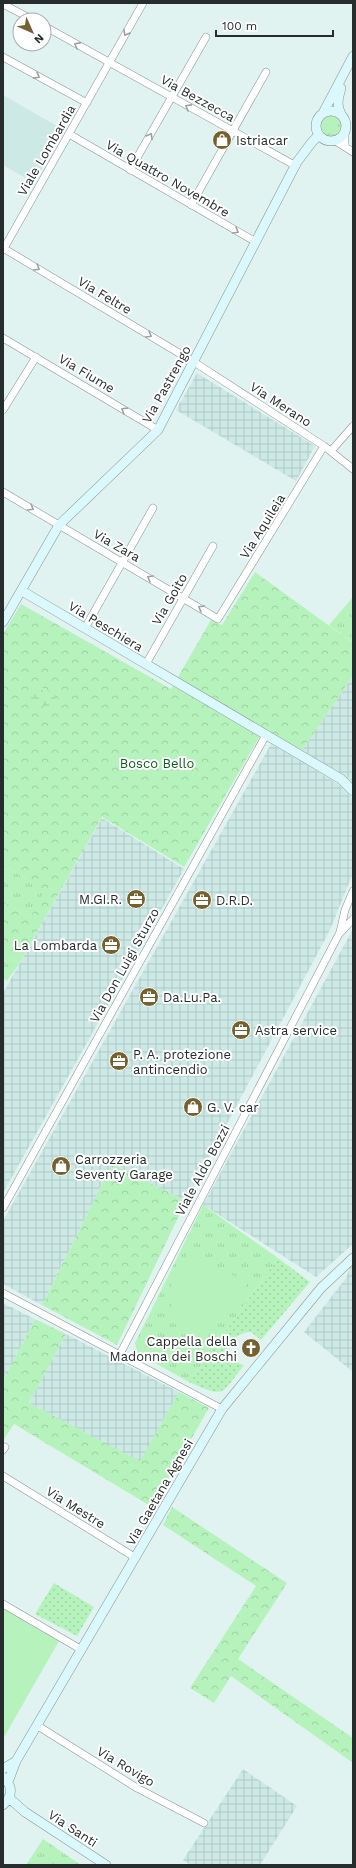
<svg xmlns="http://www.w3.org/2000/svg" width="356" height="1868" font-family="'Work Sans',sans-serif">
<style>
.built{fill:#cde9e6}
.industrial{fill:url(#industrial-grid)}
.grass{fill:url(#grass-tufts)}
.forest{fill:url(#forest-crowns)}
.wetland{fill:url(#wetland-marsh)}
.park{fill:url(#park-dots)}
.pitch{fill:#b6f3bc}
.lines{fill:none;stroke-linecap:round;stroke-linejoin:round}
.street-casing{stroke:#849593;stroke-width:8}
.secondary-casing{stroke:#849593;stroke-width:10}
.street{stroke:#fff;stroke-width:7}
.secondary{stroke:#dbf8fc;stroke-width:9}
.oneway{stroke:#9da0a0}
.labels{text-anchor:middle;stroke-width:4;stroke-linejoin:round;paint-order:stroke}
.street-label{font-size:13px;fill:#262d2c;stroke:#fff}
.poi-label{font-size:13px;fill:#262d2c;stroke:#fff;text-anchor:start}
.park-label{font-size:13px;fill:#105a23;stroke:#fff}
</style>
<defs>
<pattern id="industrial-grid" width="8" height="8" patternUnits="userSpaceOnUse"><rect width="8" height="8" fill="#cde9e6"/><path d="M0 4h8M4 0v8" fill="none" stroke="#b0c8c5"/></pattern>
<pattern id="grass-tufts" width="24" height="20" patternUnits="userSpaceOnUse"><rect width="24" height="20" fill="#b6f3bc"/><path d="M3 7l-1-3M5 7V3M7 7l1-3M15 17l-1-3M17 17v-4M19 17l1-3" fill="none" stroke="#9cd1a2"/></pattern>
<pattern id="forest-crowns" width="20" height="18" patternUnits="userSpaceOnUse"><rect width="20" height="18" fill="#b6f3bc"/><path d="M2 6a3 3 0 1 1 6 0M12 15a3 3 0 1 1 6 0" fill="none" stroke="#9cd1a2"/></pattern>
<pattern id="wetland-marsh" width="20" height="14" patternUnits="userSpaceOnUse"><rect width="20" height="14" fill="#b6f3bc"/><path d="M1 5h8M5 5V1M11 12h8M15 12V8" fill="none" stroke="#9cd1a2"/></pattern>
<pattern id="park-dots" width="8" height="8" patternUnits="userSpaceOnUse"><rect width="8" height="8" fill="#b6f3bc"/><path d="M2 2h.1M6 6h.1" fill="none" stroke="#9cd1a2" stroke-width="1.8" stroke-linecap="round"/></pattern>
</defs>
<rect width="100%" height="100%" fill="#e1f3f1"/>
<!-- built -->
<path class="built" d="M3,95L64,130L34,183L3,165Z"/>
<!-- industrial -->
<path class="industrial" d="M197,373L315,446L296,481L176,410Z
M353,676V782L344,775L302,750Z
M271,744L337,783L353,799V873L330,930L186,1201L112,1164L42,1305L3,1284V1221Z
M102,818L184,869L3,1193V993Z
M353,929V1244L316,1277L203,1205Z
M353,1265V1372L304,1332L346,1278L350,1267Z
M3,1303L35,1319L3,1381Z
M66,1334L179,1392L140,1462L29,1403Z
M243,1769L297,1806L260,1865H191L183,1860Z"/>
<!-- grass -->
<path class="grass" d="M321 126a10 10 0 1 1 20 0a10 10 0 1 1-20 0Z
M353,597V643L329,625Z
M3,865L46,890L30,918L3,902Z
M3,954L19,964L7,981L3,978Z
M203,1205L278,1258L189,1382L137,1353L135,1343Z
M43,1839L81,1865H26Z"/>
<!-- forest -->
<path class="forest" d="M255,572L353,643V676L302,750L264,729L184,867L102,817L19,964L3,954V902L30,918L45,890L3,865V634L21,604L171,689L211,620L222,625Z
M112,1164L186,1201L117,1345L42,1305Z
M35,1319L66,1334L29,1403L140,1461L179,1392L209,1408L152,1507L14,1424L3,1441V1381Z
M172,1507L287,1583L238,1659L353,1738V1763L231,1676L214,1703L190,1688L256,1586L163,1525Z"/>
<!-- wetland -->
<path class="wetland" d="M38,686L43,688V693L38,700L35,701L30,697L31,693Z
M51,690C56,695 57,701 54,708H46L42,702L48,691Z"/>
<!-- park -->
<path class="park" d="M278,1258L310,1282L261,1340L251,1332C235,1333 224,1345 232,1361L244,1365C220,1396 225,1398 189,1382Z
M54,1583L94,1607L77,1636L35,1614Z"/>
<!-- pitch -->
<path class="pitch" d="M188,1252L248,1283L201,1345L184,1333L175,1324L171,1312V1284Z
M3,1608L59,1641L3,1739Z"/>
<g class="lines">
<!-- street casing -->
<g class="street-casing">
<path id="street" d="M3,4L33,20
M44,26L296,166
M3,57L87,103
M69,134L256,242
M334,140L353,152
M345,146V129
M130,170L206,37
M191,205L266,72
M3,248L194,362L324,446L353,469
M3,250L143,3
M3,338L158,430
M3,410L36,357
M331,451L353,426
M3,492L218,619L324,446
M85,628L153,508
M146,664L213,546
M340,932L345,910L353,891
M3,1208L266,735
M3,1293L222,1409
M120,1354L339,934L353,919
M3,1450L5,1447
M3,1476L136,1558
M3,1604L82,1650
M38,1726L137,1788L204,1823"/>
</g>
<!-- secondary casing -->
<g class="secondary-casing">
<path id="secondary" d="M341,88C338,99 336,105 342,116
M316 126a15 15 0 1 1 30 0a15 15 0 1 1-30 0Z
M323,113L353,56
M22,591L341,779L353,791
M3,622L59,525L158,430L297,162L312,142L319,135
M3,1769L16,1761
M3,1777C13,1786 13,1796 3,1805
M8,1782L16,1761L222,1409L321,1288L353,1258
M9,1798L25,1812L106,1865"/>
</g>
<!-- street -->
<use href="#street" class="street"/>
<!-- secondary -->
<use href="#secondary" class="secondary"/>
</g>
<!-- one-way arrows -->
<defs><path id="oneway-chevron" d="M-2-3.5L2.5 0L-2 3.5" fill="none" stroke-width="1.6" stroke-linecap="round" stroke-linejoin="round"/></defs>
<g class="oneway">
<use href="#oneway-chevron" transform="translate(126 33) rotate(119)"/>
<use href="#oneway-chevron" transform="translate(77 45) rotate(-151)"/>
<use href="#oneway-chevron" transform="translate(37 76) rotate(29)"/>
<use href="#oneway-chevron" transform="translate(188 107) rotate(-151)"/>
<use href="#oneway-chevron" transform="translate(150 136) rotate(-60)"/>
<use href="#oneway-chevron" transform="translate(236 231) rotate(30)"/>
<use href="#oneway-chevron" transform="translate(37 268) rotate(31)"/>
<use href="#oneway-chevron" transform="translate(149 335) rotate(31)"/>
<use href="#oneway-chevron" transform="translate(124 410) rotate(-148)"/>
<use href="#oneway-chevron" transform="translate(31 508) rotate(30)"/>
<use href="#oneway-chevron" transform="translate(150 578) rotate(-150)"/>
<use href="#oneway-chevron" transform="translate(201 608) rotate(-149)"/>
</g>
<!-- icons -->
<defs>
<g id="shop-disc" transform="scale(1)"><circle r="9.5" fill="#75602f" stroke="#fff"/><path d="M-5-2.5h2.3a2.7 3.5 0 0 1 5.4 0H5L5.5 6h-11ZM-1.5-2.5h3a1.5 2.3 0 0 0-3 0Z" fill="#fff"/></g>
<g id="office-disc" transform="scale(1)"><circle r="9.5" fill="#75602f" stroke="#fff"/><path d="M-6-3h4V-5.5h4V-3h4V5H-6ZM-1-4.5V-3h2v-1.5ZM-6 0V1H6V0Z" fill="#fff"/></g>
<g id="church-disc" transform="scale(1)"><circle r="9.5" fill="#75602f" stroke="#fff"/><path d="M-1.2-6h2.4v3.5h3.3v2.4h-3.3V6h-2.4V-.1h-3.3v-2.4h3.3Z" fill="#fff"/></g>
</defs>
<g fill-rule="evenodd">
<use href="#shop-disc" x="222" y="140"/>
<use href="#office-disc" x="136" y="899"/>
<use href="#office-disc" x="202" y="900"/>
<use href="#office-disc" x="111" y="945"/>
<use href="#office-disc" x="149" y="997"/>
<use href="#office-disc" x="241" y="1030"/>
<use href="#office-disc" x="119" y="1061"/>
<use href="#shop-disc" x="193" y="1107"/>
<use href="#shop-disc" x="61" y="1166"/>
<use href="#church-disc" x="251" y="1348"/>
</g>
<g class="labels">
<!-- street labels -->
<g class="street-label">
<text transform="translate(198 98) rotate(29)" y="5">Via Bezzecca</text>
<text transform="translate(46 150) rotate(-60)" y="5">Viale Lombardia</text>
<text transform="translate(168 178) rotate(30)" y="5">Via Quattro Novembre</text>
<text transform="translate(105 295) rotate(31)" y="5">Via Feltre</text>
<text transform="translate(87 373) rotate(31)" y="5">Via Fiume</text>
<text transform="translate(166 384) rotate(-61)" y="5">Via Pastrengo</text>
<text transform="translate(281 404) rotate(33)" y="5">Via Merano</text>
<text transform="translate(262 526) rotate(-58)" y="5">Via Aquileia</text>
<text transform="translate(117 545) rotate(30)" y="5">Via Zara</text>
<text transform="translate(169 599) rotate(-60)" y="5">Via Goito</text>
<text transform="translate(106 626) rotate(31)" y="5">Via Peschiera</text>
<text transform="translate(124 965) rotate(-61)" y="5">Via Don Luigi Sturzo</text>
<text transform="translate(202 1170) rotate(-62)" y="5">Viale Aldo Bozzi</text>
<text transform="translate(159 1492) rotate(-60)" y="5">Via Gaetana Agnesi</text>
<text transform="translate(76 1507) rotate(32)" y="5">Via Mestre</text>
<text transform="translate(126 1766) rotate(31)" y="5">Via Rovigo</text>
<text transform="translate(73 1828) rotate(33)" y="5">Via Santi</text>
</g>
<!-- poi labels -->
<g class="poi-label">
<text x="236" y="145">Istriacar</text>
<text x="122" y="904" text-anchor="end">M.GI.R.</text>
<text x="216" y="905">D.R.D.</text>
<text x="97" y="950" text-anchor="end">La Lombarda</text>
<text x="163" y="1002">Da.Lu.Pa.</text>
<text x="255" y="1035">Astra service</text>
<text x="133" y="1059">P. A. protezione<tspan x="133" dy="15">antincendio</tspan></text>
<text x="207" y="1112">G. V. car</text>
<text x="75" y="1164">Carrozzeria<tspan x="75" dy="15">Seventy Garage</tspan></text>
<text x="237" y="1346" text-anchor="end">Cappella della<tspan x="237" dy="15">Madonna dei Boschi</tspan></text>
</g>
<!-- park labels -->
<g class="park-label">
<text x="157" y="768">Bosco Bello</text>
</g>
</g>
<!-- border -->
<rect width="356" height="1868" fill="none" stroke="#262d2c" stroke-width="8"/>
<!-- north arrow -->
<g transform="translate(32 32) rotate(135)"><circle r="19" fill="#ffffff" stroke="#a8abab"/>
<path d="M0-3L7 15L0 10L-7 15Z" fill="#75602f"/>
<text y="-6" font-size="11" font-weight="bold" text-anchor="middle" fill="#262d2c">N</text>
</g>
<!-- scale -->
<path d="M216 30v6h117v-6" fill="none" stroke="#262d2c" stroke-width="2"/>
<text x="222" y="30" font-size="12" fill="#262d2c" stroke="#ffffff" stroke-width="3" paint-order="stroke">100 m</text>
</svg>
